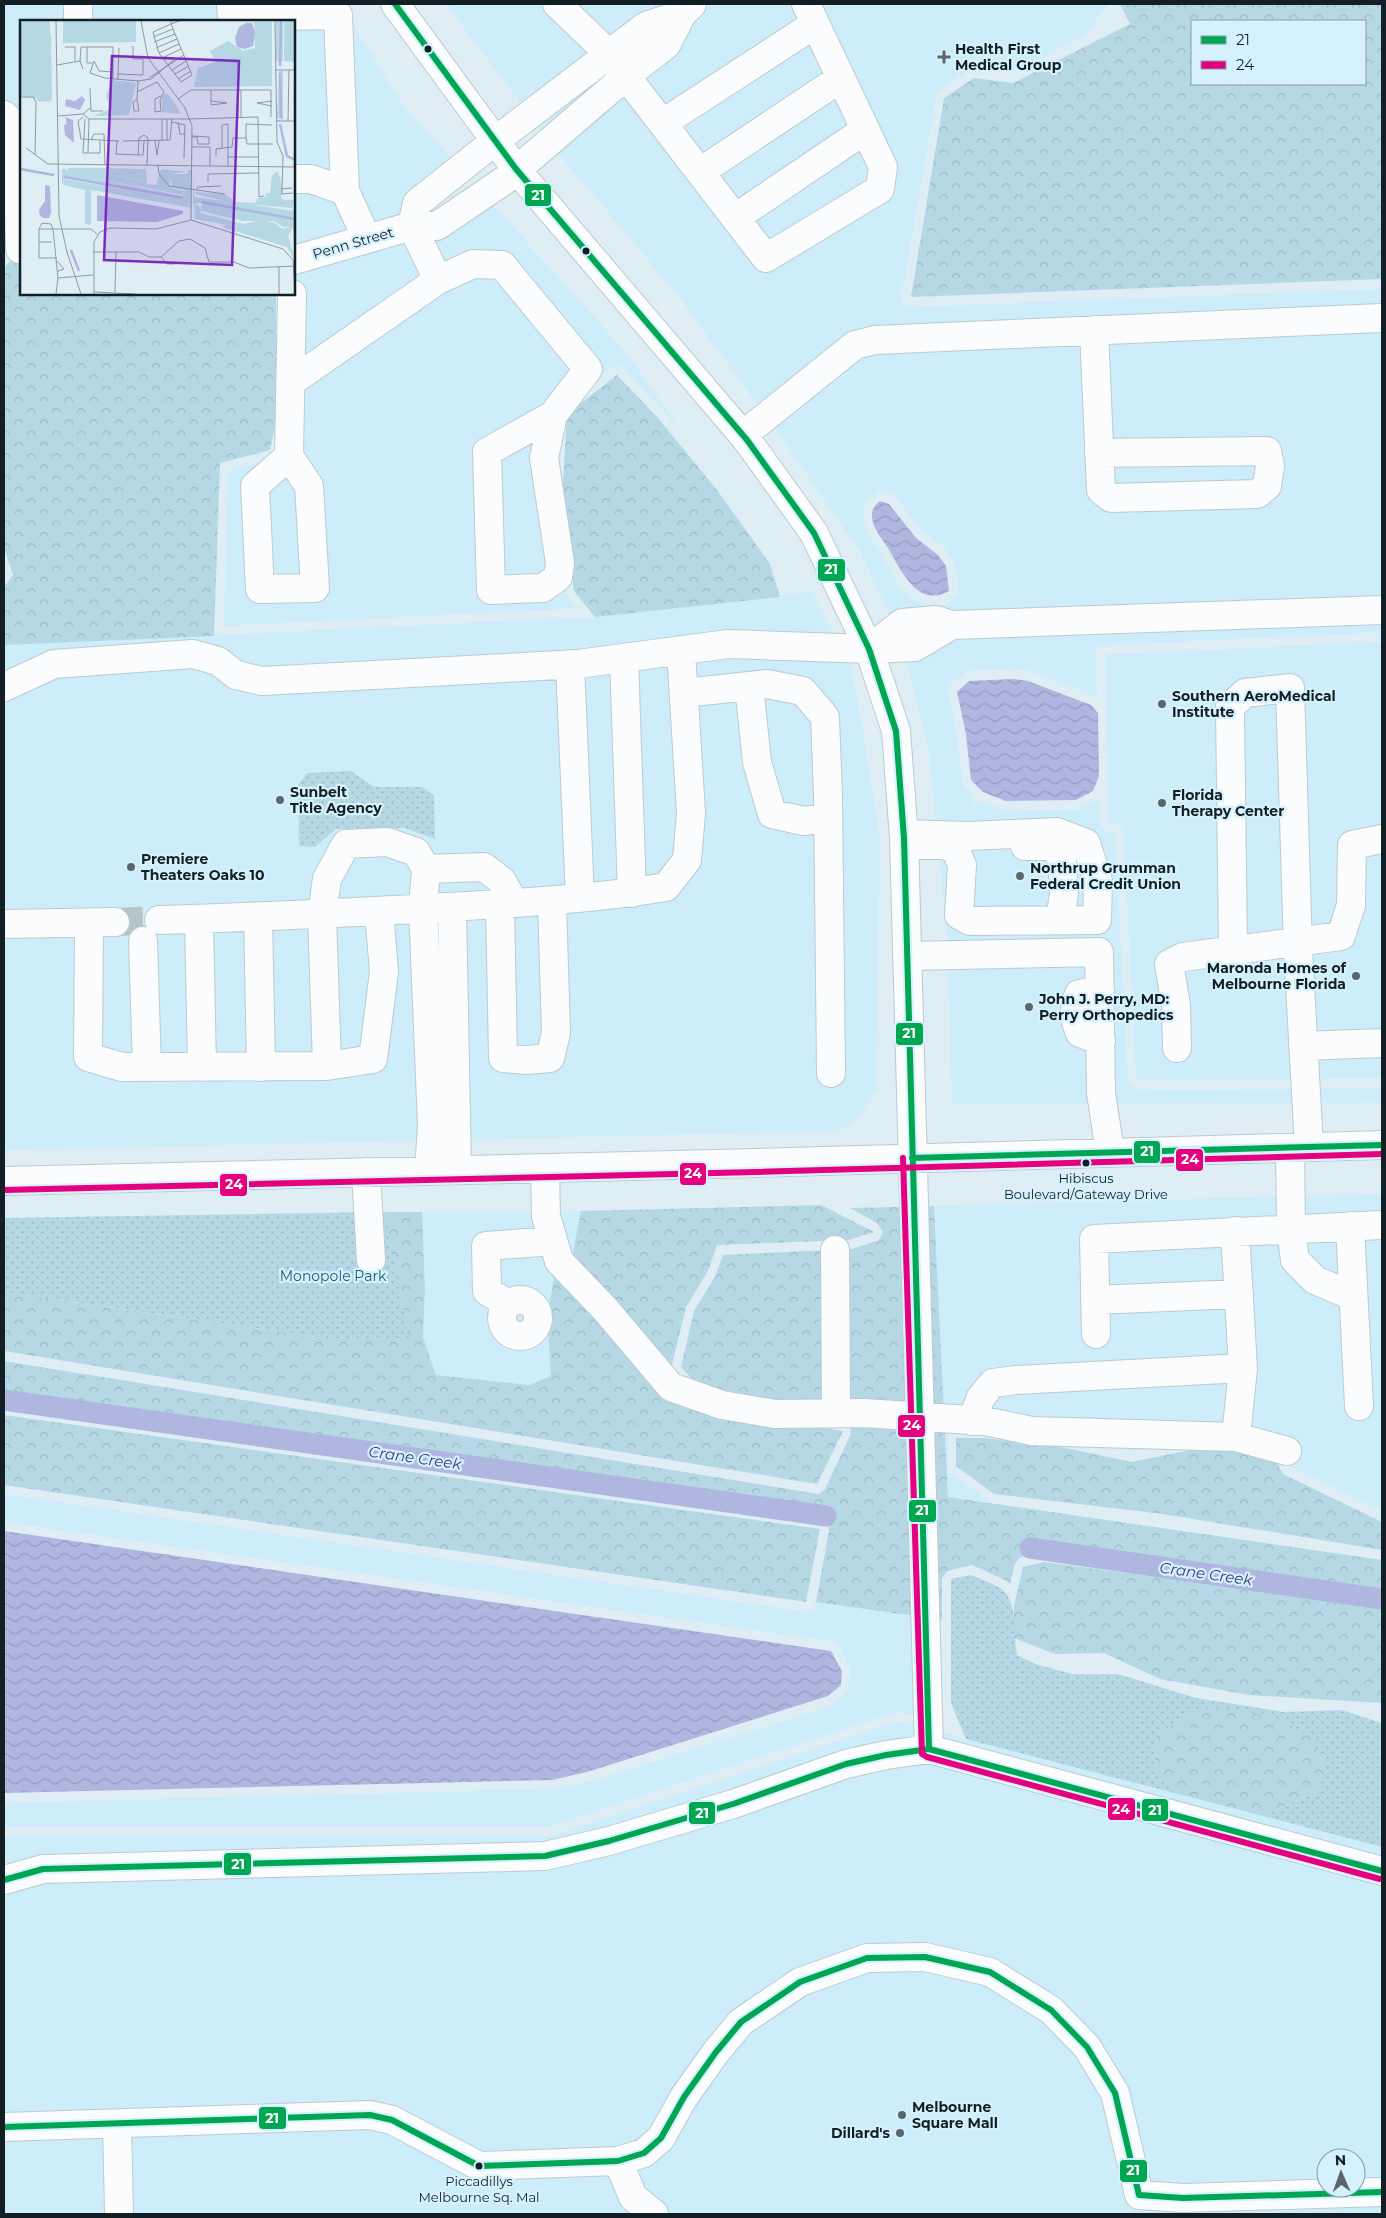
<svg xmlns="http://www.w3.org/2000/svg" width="1386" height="2218" font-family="Montserrat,sans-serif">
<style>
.built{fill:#ceedfa;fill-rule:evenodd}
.green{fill:url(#green-dots)}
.forest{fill:url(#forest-crowns);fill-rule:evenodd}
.water{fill:url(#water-waves)}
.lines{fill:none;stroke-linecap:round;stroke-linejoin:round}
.canal{stroke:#afb6e0;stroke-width:21}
.minor-tunnel{stroke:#b5c5ca;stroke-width:28;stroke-dasharray:28 14;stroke-linecap:butt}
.minor-casing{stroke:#bdcacf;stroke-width:30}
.minor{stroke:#fafcfd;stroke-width:28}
.bus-1-casing{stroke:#d5f1fd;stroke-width:10}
.bus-2-casing{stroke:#d5f1fd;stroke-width:10}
.bus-1{stroke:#00a651;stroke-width:6}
.bus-2{stroke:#e5007d;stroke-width:6}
.bus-dot{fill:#121f24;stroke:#d5f1fd;stroke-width:2}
.poi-dot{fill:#59676d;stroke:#d5f1fd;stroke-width:2}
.labels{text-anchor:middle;stroke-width:4.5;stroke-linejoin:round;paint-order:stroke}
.bus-label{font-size:13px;fill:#121f24;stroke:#d5f1fd}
.poi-label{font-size:14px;font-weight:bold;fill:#121f24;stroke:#d5f1fd;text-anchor:start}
.street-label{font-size:14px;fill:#121f24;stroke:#d5f1fd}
.park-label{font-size:14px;fill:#245d71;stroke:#d5f1fd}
.water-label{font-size:15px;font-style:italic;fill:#3a377b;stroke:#d5f1fd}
.inset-river{fill:none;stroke:#afb6e0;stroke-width:2.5}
.inset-road{fill:none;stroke:#8c9ba1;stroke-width:1}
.view{fill:#7b2cbf;fill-opacity:0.15;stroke:#7b2cbf;stroke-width:2.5}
.inset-edge{fill:none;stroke:#121f24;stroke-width:2.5}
.line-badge{stroke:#d5f1fd;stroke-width:2}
.badge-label{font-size:14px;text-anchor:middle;font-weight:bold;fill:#fff}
</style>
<defs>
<pattern id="green-dots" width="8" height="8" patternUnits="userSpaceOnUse" patternTransform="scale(1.25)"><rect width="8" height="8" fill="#b6d8e5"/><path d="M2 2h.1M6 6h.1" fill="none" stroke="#9bb9c4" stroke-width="1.8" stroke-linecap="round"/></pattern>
<pattern id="forest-crowns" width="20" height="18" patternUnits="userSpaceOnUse" patternTransform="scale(1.25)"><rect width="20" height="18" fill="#b6d8e5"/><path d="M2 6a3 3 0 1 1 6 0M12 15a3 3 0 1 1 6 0" fill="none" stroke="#9bb9c4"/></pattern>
<pattern id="water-waves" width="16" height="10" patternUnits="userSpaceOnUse" patternTransform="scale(1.25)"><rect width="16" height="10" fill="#afb6e0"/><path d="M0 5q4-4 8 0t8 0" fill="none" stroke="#969cc0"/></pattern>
</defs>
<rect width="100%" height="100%" fill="#deeef4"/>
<!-- built -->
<path class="built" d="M4,4H340L405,108L453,160L404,215L294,248V21H21V237L4,236Z
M446,4H1110L1100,14L1085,36L1011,73L973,68L937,91L905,279L897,295L902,296L904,304L911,307L1382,289V632L1104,645L1099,647L1096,652L1097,697L1030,671L1013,669L968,671L951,684L948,691L957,735L962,782L971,794L973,809L979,801L1007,811L1077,810L1099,799L1101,828L1106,832L1115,834L1128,1080L1130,1085L1134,1089L1185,1090L1382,1088V1103L952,1104L947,935L928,746L899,633L859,550L779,434L677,294L559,154ZM880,491L894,495L921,530L943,546L953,560L957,576L958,593L955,598L945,605L922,603L911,598L900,588L867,531L863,517L866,501L875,493Z
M491,203L624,350L690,443L663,410L623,368L618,365L612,367L560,407L554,502L566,593L576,608L224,626L228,471L276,458L294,294V271Z
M810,590L851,671L862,723L880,839L876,1089L859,1118L840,1131L4,1150V645L595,617L780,597Z
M1382,642V1078L1185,1080L1136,1079L1123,825L1109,823L1105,655Z
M1382,1194V1511L1289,1466L1277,1444L1213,1435L1132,1452L1067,1438L949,1432L947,1466L949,1472L992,1503L948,1497L934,1206Z
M581,1211L571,1262L547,1317L551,1376L529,1385L436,1375L423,1337L425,1289L422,1212Z
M4,1494L806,1612L813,1609L816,1602L915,1616L918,1716L896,1712L550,1826H4V1803L554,1789L589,1782L831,1706L848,1691L850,1669L839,1646L832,1641L4,1522Z
M899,1721L1382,1847V2214H4V1836H552ZM1326,2158H1356V2188H1326Z"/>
<!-- green -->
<path class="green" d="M351,771L374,787H422L434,795L435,839L405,828L336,829L315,847L299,846L298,785L307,773Z
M385,1212L410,1338L330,1339L4,1292V1218Z
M971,1575C981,1579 992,1583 1000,1588C1019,1600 1013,1635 1017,1655L1035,1664L1072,1674H1118L1196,1698L1284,1712L1342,1710L1382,1723V1847L1263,1816L1317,1791L1155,1774L1186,1796L966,1739L951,1703V1579Z"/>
<!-- forest -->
<path class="forest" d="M1120,4H1382V279L911,297L944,98L974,78L1013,83L1130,24ZM1365,21V84H1192V21Z
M11,260L21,261V294H276V421L270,450L220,463L214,636L4,645V587L13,575L4,548V268Z
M617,375L657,417L717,490L770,564L780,597L595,617L574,591L562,501L567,414Z
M821,1205L874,1232L849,1240L717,1245L708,1271L686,1307L671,1369L706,1410L843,1431L817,1484L4,1351V1292L330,1339L409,1338L385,1212H422L425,1289L423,1337L436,1375L529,1385L551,1376L547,1317L555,1274L571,1262L581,1211Z
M924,1206H934L948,1497L1382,1560V1597L1045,1552L1019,1558L1015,1564L1010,1584L1005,1580L972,1565L947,1571L942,1579V1620L936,1619Z
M903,1207L915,1616L816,1602L829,1531L828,1524L821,1519L4,1405V1361L819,1494L825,1489L850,1436L851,1430L849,1424L711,1401L681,1367L694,1311L715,1277L723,1255L852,1249L879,1240L883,1232L877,1223L850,1208Z
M4,1415L820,1529L806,1602L4,1485Z
M956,1438H985L1066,1448L1132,1462L1215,1445L1269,1449L1283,1474L1382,1522V1550L1163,1514L994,1494L956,1466Z
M1044,1562L1382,1607V1703L1249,1695L1160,1679L1104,1653L1055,1654L1014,1638V1606L1023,1567Z
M1199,1708L1240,1710L1282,1720L1314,1739L1326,1762L1317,1791L1263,1816L1186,1796L1155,1774L1156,1735Z"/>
<!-- water -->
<path class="water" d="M880,501L889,504L916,538L938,555L946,566L949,591C917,609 901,570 888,548C882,539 873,528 872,517C871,510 875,505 880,501Z
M1014,679L1028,681L1091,705L1098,713L1099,776L1093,791L1076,800L1006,801L983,792L971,780L966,734L957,692L969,681Z
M4,1531L831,1651L842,1671L841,1685L828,1696L587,1772L552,1780L4,1793Z"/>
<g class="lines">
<!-- canal -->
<path class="canal" d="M4,1400L826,1516
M1030,1548L1382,1599"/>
<!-- minor-tunnel -->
<path class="minor-tunnel" d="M115,922L159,920"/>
<!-- minor casing -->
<g class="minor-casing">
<path id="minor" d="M231,4L232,17L338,15L345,191
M395,4L516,169L747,440L814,533L869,649L896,731L904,838L929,1749
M557,4L609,54L766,258L880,189L883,167L806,4
M78,21V4
M4,115L17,128L18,165
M663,123L815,24
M4,166L18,165L20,249
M700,172L841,78
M294,179H311L345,191L367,239
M735,218L865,130
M412,226L417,203L495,141L646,26L682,14
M412,226L438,280
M294,260L412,226H437L505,180L626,76L666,45L682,14L692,4
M1094,330L1101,490L1111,498L1257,494L1267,486L1270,466L1267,451L1099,453
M291,382L438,280L473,264L502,265L588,369L553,415L487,452L491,590L543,588L558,577L560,563L544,458L553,415
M743,435L855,345L875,340L1382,318
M289,456L309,486L315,588L260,589L255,486Z
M289,456L292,294
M869,649L902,623L936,620L952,625L1382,610
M624,658L632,893
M570,664L580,898
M749,686L757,762L772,814L804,821L828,818
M4,687L54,664L193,654L218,661L236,675L262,681L578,664L728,644L869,649L915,647L952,625
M684,693L767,684L803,691L825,717L828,795L831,1073
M904,834L969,836L1057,832L1086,843L1098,881L1097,920L970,921L959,915L962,865L955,849L944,845H904
M1025,846H1053L1062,858L1064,894L1060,920
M426,869L484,867L502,881L514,903
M500,904L503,1058L526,1060L550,1058L556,1033L552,901
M452,907L457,1170
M258,916L261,1067
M199,919L202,1067
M159,920C261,917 363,912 466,906C533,902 600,898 666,887L687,860L691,813L681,650
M89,923L88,1057L122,1067L327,1066L373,1059L384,972L379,911
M4,924L115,922
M143,941L147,1067
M1233,951L1230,707L1245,693L1290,688L1298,949L1309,1147
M907,956L1099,952L1101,1093L1110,1152
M1100,990L1079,994C1073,1008 1074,1019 1080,1033L1101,1041
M1303,1046L1382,1043
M1177,1048L1176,1005L1169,964L1183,957L1341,936L1351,905L1352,845L1382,839
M327,1066L322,914L327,879L346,844L387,842L416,852L426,869L423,908L432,1126L429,1171
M1290,1148L1291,1229L1295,1260L1315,1280L1353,1296
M545,1168L546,1216L559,1261L605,1309L671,1387L722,1405L775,1414L864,1413L985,1421L1032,1431L1236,1437L1287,1451
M366,1172L371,1260
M4,1181L756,1163L1382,1145
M1350,1226L1359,1406
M1235,1231L1243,1368L1236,1437
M835,1250L836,1413
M502 1318a18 18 0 1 1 36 0a18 18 0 1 1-36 0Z
M1095,1300L1239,1294
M508,1304L487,1291L486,1246L553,1241
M1096,1334L1094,1239L1382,1225
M972,1421L981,1397L993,1383L1016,1380L1243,1368
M4,1880L43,1869L545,1856L609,1841L733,1804L846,1764L886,1755L929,1749L1382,1871
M117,2124L119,2214
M4,2127L370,2115L392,2120L479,2166L618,2161L644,2153L661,2138L684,2097L716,2052L741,2022L800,1982L867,1958L925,1957L990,1972L1051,2010L1087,2047L1115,2093L1139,2195L1183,2198L1382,2192
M618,2161L633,2197L654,2214"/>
</g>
<!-- minor -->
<use href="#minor" class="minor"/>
<!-- bus-1 casing -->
<g class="bus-1-casing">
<path id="bus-1" d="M395,4L516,169L747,440L814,533L869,649L896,731L904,838L929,1749
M912,1158L1382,1145
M4,1880L43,1869L545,1856L609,1841L733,1804L846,1764L886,1755L929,1749L1382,1871
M4,2127L370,2115L392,2120L479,2166L618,2161L644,2153L661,2138L684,2097L716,2052L741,2022L800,1982L867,1958L925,1957L990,1972L1051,2010L1087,2047L1115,2093L1139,2195L1183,2198L1382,2192"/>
</g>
<!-- bus-2 casing -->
<g class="bus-2-casing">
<path id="bus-2" d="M903,1158L922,1754L927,1757L1380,1879
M4,1190L756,1172L1382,1154"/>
</g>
<!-- bus-1 -->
<use href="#bus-1" class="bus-1"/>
<!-- bus-2 -->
<use href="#bus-2" class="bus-2"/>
</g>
<!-- markers -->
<g class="bus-dot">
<circle cx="428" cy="49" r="4.5"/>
<circle cx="586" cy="251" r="4.5"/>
<circle cx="1086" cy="1163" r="4.5"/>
<circle cx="479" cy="2166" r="4.5"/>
</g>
<g class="poi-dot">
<path d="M941.5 49.5h5v5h5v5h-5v5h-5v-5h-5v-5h5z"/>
<circle cx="1162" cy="704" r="5"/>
<circle cx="280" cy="800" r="5"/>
<circle cx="1162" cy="803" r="5"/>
<circle cx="131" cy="867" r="5"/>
<circle cx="1020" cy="876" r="5"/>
<circle cx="1356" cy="976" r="5"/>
<circle cx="1029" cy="1007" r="5"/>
<circle cx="902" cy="2115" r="5"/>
<circle cx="900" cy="2133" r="5"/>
</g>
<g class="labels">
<!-- bus labels -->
<g class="bus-label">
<text x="1086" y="1183">Hibiscus<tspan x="1086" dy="16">Boulevard/Gateway Drive</tspan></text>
<text x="479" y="2186">Piccadillys<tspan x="479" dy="16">Melbourne Sq. Mal</tspan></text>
</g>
<!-- poi labels -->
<g class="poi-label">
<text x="955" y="54">Health First<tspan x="955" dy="16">Medical Group</tspan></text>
<text x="1172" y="701">Southern AeroMedical<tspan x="1172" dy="16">Institute</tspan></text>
<text x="290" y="797">Sunbelt<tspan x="290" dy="16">Title Agency</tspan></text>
<text x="1172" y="800">Florida<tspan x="1172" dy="16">Therapy Center</tspan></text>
<text x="141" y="864">Premiere<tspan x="141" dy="16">Theaters Oaks 10</tspan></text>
<text x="1030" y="873">Northrup Grumman<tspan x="1030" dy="16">Federal Credit Union</tspan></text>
<text x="1346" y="973" text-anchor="end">Maronda Homes of<tspan x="1346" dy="16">Melbourne Florida</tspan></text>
<text x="1039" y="1004">John J. Perry, MD:<tspan x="1039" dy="16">Perry Orthopedics</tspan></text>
<text x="912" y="2112">Melbourne<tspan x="912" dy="16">Square Mall</tspan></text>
<text x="890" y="2138" text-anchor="end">Dillard's</text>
</g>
<!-- street labels -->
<g class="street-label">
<text transform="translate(353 243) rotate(-16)" y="5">Penn Street</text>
</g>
<!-- park labels -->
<g class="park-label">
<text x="333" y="1281">Monopole Park</text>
</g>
<!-- water labels -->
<g class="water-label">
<text transform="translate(415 1458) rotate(8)" y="5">Crane Creek</text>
<text transform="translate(1206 1574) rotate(8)" y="5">Crane Creek</text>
</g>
</g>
<!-- overview -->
<g transform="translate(20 20)">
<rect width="275" height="275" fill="#deeef4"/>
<path d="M0,1H30V82L17,81V76H0ZM43,1H116V22L43,23ZM81,148L123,149L125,161L84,154ZM174,184L179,186L181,193L224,204L241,200L255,203L262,209L273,207L268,216L275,240L267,227L202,207L207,205L175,199Z" fill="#b6d8e5"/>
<path d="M256,1H263V41H256ZM264,1H275V42L264,41ZM234,2H252V66L174,67L178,48L195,42L190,31L208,21L223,31L235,28ZM0,15H31L32,74L23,65L25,57L16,37L0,27ZM259,51H263V100L257,98ZM92,60L116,63L109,95L73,96L91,89L86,76ZM147,73L156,84L161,94L142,92V76ZM48,148H81L84,154L124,161L123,149H126L127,164L136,165L141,149L168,152L154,153L149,164L152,168L164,171L162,175L48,153ZM42,149H46L48,153L162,176L165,170L152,167L151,159L154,154H166L169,152L166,150H171V188L161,186L162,179L44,158L42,165ZM173,150L174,177L275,191V198L183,182L174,184L173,188ZM258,151L263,170L261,177L264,180H274L272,188L212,183L175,174V172L204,174L216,182L235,183L238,178L246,177L245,173H250L252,155ZM44,159L162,179L161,186L71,170V205L65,204V170L43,165ZM183,183L275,199V237L273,207H263L254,201H223L193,194L180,190Z" fill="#b6d8e5"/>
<path d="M0,27L16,37L24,48L23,65L32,74V81L0,76Z" fill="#b6d8e5"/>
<path d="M226,3H232L235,13L233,26L225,29L217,27L215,18L219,7ZM62,76L65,80L60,90L45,86L46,79L55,81ZM45,97L53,100L54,123L45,115L44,105L47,104ZM25,165L30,166L31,193L29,198H24L20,196L19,190L25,181ZM77,175L163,191V194L137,202L77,201Z" fill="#afb6e0"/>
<path class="inset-river" d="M260,46L261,1M260,53L261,98M260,104L267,136L275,140M0,149L34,155M44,157L163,178M181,182L275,199M51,230L59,251"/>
<path class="inset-road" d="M36,1L39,196L47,232L61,274M121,1L128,38L165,88L172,106L171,200M151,1V4L153,9L172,55L161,62L139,33L133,12L151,4L159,1M255,1L257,122L263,136L262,169L272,168M133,17L153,9M134,22L155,14M113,26V39H123V55M45,27H55V41M67,27V43H72M136,28L157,19M139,33L159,24M142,38L161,29M60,41L61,27H93V52M74,41L70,53L85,58L118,61L131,59L154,40M74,41L79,51L93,52V59M37,45L60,41L63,49M152,50L166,41M256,50H275M98,54L99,28M155,54L169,46M129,58L164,35M158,59L171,51M98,60V54L123,55M70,68L71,91H83M191,70V85L207,83L191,81M218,70V97M117,72L137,62L144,72L140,80L141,91L135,92V79L141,76M0,77H13L16,82L15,135M117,79L119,91H114L113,82ZM117,79L118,61M158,79L171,70H251V97M252,81L237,83L252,86M63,94L69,99H170M38,96L63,94L70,88M63,97L58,101L61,119L99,121M221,97V70M65,99L63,133H80V121M142,99V121M147,99V120M169,99L238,97L239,177L244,176M256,101H275M268,101L269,50M152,102L165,105L164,138M158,102L160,114H165M252,105L226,104V118L227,124H253M172,116L189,117V124H178L177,117H172M71,120L74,114H84L85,145M97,121L96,134L118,135H123L124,121M103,121L150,120L152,98M135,121L137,135L139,121M172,127H190V146M6,128L28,144L275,147M202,128V105L208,104V146M68,133L69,99M118,135L119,118L124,115L128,118L127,145M196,136V129L212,127L213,118H226M208,137H238M138,145L139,154L149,166L205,174M188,162V154L239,153M262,169V174L273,173M176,170L178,167L201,166M19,209L22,203L31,204L33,209M19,222V209H33M32,222H19V238H37M73,232H119L129,237H141L159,221L170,219L185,228L189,242H214L229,248L275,246M141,237L147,244H155M37,241L44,249L38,251M259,246V274M38,258L33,209H71L77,214M74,272L115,274M95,272L96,232M36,274L38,258L73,255M74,274V222L80,212L90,208L136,209L171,200L263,229L273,240L275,274"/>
<path class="view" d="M92,36L219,41L212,245L84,240Z"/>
<rect width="275" height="275" class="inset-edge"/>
</g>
<g class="line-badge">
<rect x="524" y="183" width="28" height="24" rx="5" fill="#00a651"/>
<rect x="817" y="558" width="29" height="24" rx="5" fill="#00a651"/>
<rect x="895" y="1022" width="29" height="24" rx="5" fill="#00a651"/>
<rect x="1133" y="1140" width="28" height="24" rx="5" fill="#00a651"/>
<rect x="1175" y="1148" width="29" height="24" rx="5" fill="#e5007d"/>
<rect x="679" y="1162" width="28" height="24" rx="5" fill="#e5007d"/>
<rect x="219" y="1173" width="29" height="24" rx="5" fill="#e5007d"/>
<rect x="897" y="1414" width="29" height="24" rx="5" fill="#e5007d"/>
<rect x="908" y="1499" width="29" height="24" rx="5" fill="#00a651"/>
<rect x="1107" y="1797" width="29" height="24" rx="5" fill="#e5007d"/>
<rect x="1141" y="1798" width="28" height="24" rx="5" fill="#00a651"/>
<rect x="688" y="1801" width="28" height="24" rx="5" fill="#00a651"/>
<rect x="223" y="1852" width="29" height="24" rx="5" fill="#00a651"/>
<rect x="258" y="2106" width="29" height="24" rx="5" fill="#00a651"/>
<rect x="1119" y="2159" width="29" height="24" rx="5" fill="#00a651"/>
</g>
<g class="badge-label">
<text x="538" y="200">21</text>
<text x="831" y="574">21</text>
<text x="909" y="1038">21</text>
<text x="1147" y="1156">21</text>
<text x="1190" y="1164">24</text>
<text x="693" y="1178">24</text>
<text x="234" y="1189">24</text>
<text x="912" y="1430">24</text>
<text x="922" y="1515">21</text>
<text x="1121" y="1814">24</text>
<text x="1155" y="1815">21</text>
<text x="702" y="1818">21</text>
<text x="238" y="1869">21</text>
<text x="272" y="2123">21</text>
<text x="1133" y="2175">21</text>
</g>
<!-- border -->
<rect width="1386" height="2218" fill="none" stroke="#121f24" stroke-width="10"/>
<!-- legend -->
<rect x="1191" y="20" width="175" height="65" fill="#d5f1fd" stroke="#879da6"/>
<rect x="1201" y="36" width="25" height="8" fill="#00a651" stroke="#879da6"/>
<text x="1236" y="45" font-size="15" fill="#121f24">21</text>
<rect x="1201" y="61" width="25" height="8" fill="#e5007d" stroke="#879da6"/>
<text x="1236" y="70" font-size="15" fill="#121f24">24</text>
<!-- north arrow -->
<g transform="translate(1341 2173) rotate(358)"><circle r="24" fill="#d5f1fd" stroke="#879da6"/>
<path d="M0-4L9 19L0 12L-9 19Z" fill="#59676d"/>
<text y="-8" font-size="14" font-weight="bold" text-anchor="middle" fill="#121f24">N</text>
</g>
</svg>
